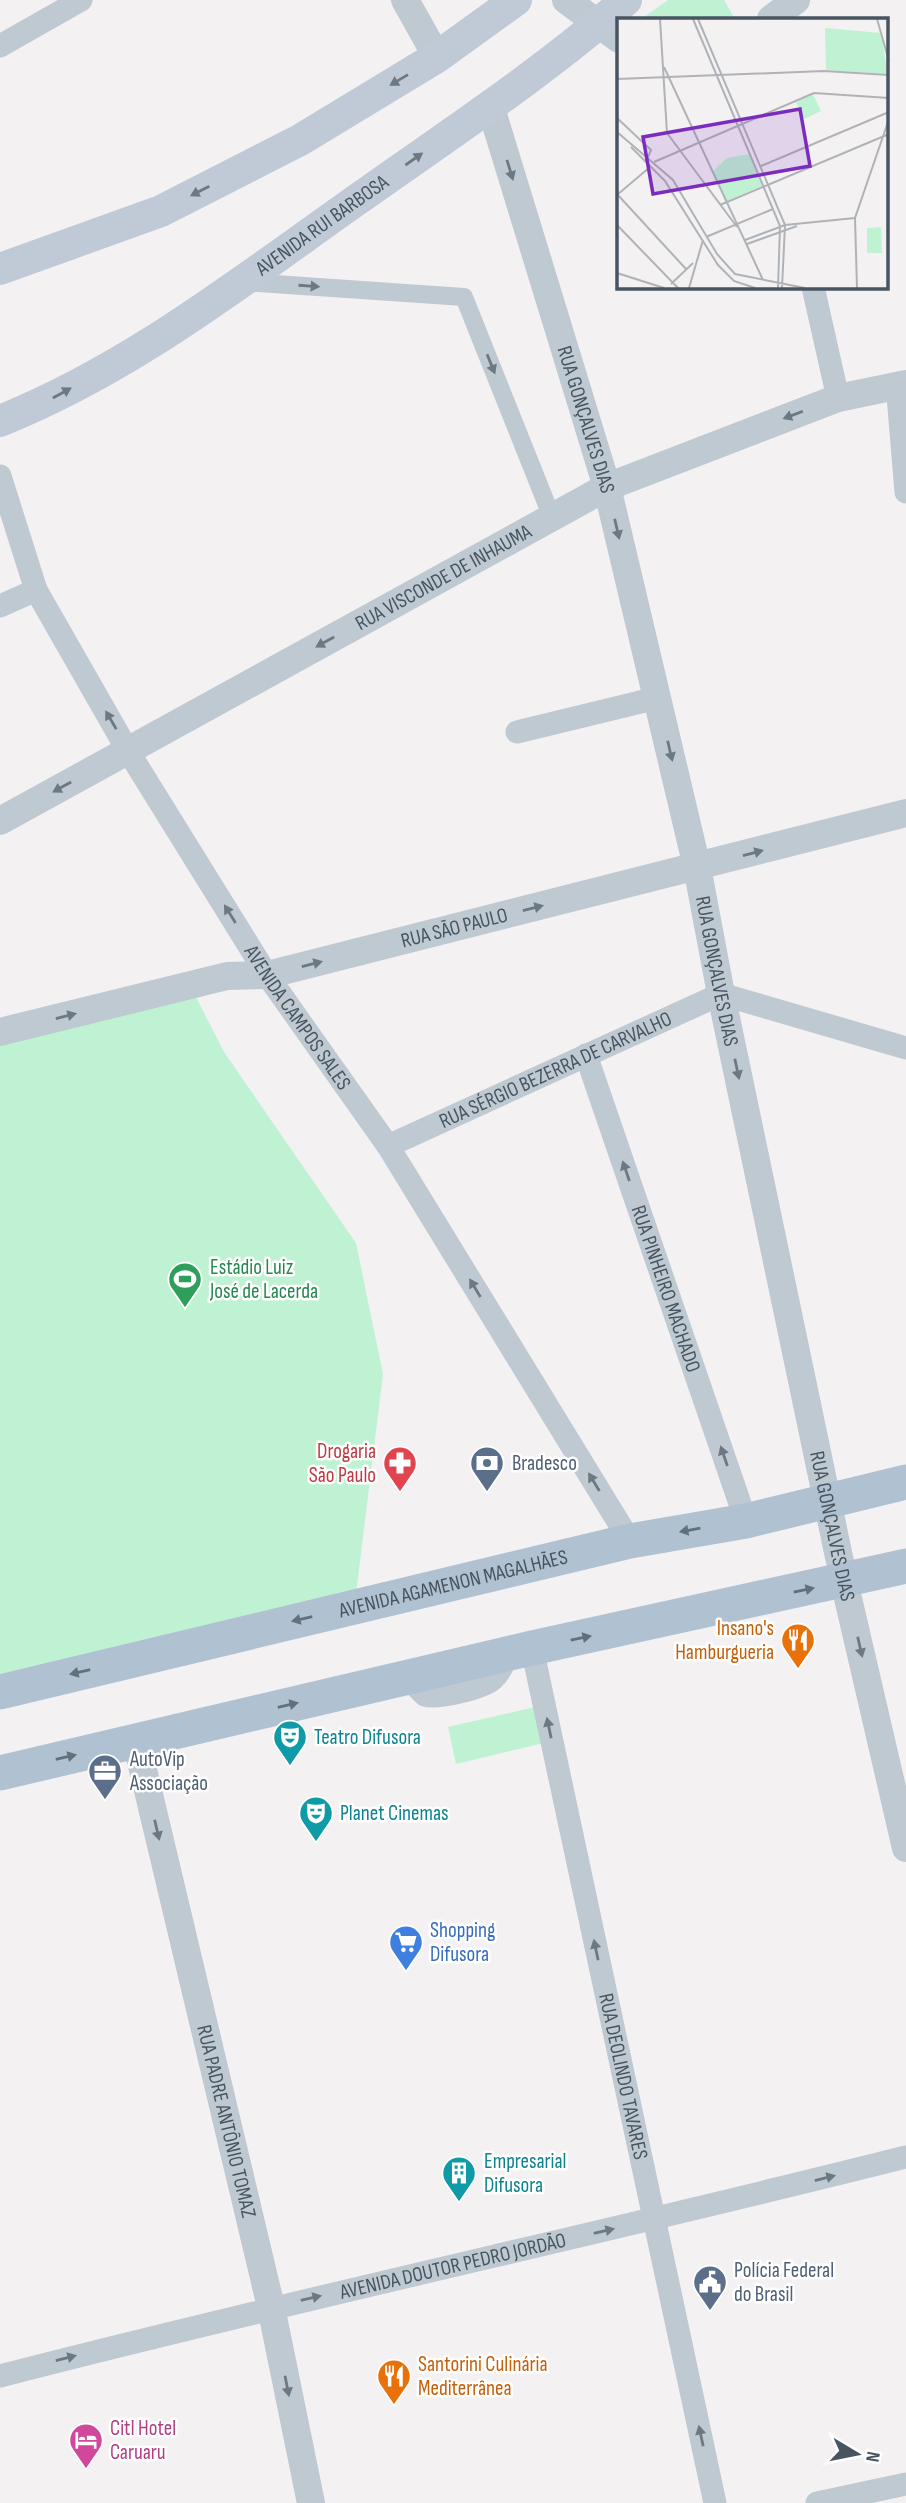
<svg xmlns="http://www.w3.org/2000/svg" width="906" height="2503" font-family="'Sofia Sans Condensed',sans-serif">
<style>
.green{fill:#bff2d2}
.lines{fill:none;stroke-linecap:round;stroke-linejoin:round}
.pedestrian{stroke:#bfc9d1;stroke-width:18}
.minor{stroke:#bfc9d1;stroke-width:23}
.tertiary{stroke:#bfc9d1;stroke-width:28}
.secondary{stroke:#bfcad6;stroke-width:32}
.primary{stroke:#b0c1d1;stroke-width:35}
.oneway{fill:#6c7883}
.oneway2{fill:#6c7882}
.oneway3{fill:#62707c}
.labels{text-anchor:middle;stroke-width:5;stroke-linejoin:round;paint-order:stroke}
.street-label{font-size:21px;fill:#485560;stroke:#fff}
.leisure-label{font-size:21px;fill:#27864d;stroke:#fff;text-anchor:start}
.health-label{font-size:21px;fill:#be3a42;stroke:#fff;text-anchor:end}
.service-label{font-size:21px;fill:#4e5e75;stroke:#fff;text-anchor:start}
.food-label{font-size:21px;fill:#c56008;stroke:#fff;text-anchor:end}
.culture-label{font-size:21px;fill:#0d838f;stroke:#fff;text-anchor:start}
.shop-label{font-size:21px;fill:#366cbe;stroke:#fff;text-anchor:start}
.hotel-label{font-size:21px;fill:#b23c85;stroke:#fff;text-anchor:start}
.inset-road{fill:none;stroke:#afb3b8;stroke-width:2}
.view{fill:#7b2cbf;fill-opacity:0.15;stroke:#7b2cbf;stroke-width:3.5}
.inset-edge{fill:none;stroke:#485560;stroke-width:3.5}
</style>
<rect width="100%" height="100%" fill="#f4f1f2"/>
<!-- green -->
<path class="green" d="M668,0H724L735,19H641Z
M194,993L224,1052L356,1243L383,1374L356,1594L0,1674V1042Z
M535,1707L544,1743L456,1764L448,1727Z"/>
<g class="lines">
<!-- pedestrian -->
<path class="pedestrian" d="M245,282L464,297L551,515"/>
<!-- minor -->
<g class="minor">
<path d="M0,46L81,0"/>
<path d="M813,287L838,398"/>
<path d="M897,384L906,492"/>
<path id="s1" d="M0,476L36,590L128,751L267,975L388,1146L630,1541"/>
<path d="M0,606L36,590"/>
<path d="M517,732L657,698"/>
<path id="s2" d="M586,1055L746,1521"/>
<path id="s3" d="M388,1146L721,994L906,1048"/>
<path id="s4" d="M532,1648L715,2503"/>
<path d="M407,1677L425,1695C437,1699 485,1688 494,1678C501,1672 504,1662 508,1654"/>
<path id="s5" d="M0,2376C301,2298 605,2233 906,2157"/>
<path d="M817,2503L906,2484"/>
</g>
<!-- tertiary -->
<g class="tertiary">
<path d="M405,0L437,57"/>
<path d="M566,0L619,39"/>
<path d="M771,19L796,0"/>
<path id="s6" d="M490,105L607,487L697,867L721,994L844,1581L906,1848"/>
<path id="s7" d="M0,821L607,487L838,398L906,384"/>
<path id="s8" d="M0,1032L227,976L267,975L906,813"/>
<path id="s9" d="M136,1740L271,2307L311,2503"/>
</g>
<!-- secondary -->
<g class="secondary">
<path d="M0,269L161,211L300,140L437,57L516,0"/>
<path id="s10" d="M0,421C132,368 243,280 358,199C448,135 543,73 626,0"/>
</g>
<!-- primary -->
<g class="primary">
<path id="s11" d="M0,1692L630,1541L746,1521L906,1482"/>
<path d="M0,1773L532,1648L906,1566"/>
</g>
</g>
<!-- one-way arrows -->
<defs><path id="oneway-solid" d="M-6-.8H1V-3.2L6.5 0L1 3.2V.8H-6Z" transform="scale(1.75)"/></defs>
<g class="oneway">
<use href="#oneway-solid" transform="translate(399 80) rotate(149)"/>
<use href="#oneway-solid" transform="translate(414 159) rotate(-35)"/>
<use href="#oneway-solid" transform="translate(200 191) rotate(153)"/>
<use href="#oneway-solid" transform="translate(62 393) rotate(-29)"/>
</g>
<g class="oneway2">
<use href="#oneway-solid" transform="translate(510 170) rotate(73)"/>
<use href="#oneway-solid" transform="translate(309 286) rotate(4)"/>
<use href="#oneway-solid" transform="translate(491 364) rotate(68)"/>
<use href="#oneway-solid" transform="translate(793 415) rotate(159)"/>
<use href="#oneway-solid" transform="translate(617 529) rotate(77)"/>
<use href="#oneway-solid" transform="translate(325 642) rotate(151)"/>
<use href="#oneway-solid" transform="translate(111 720) rotate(-120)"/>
<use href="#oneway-solid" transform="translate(670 751) rotate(77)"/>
<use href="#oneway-solid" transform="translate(62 787) rotate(151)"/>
<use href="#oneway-solid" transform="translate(753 853) rotate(-15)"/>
<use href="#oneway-solid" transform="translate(533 908) rotate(-14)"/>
<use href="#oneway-solid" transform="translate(230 914) rotate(-122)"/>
<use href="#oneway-solid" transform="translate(312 964) rotate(-14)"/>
<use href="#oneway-solid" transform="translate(66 1016) rotate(-14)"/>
<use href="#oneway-solid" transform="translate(737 1069) rotate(78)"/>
<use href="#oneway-solid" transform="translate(626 1171) rotate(-109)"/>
<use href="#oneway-solid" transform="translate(475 1288) rotate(-121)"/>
<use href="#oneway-solid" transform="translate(724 1456) rotate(-109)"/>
<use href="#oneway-solid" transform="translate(594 1482) rotate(-121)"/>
<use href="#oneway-solid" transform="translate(860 1647) rotate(77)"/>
<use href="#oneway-solid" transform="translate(549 1728) rotate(-102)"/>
<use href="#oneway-solid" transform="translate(157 1830) rotate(77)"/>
<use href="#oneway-solid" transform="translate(596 1950) rotate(-102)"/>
<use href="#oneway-solid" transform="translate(825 2178) rotate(-14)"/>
<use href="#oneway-solid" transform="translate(604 2231) rotate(-13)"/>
<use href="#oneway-solid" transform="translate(311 2298) rotate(-13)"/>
<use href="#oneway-solid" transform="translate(66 2358) rotate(-14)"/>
<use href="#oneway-solid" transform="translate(287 2386) rotate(79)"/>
<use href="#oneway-solid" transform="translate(701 2436) rotate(-102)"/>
</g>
<g class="oneway3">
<use href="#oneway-solid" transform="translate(690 1530) rotate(170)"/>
<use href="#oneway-solid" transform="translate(804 1590) rotate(-12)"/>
<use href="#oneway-solid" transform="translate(302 1619) rotate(167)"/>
<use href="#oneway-solid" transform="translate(581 1638) rotate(-12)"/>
<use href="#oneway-solid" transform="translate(80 1672) rotate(167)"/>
<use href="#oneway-solid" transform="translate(288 1705) rotate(-13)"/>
<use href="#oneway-solid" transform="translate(66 1757) rotate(-13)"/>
</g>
<!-- icons -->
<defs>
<g id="stadium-pin" transform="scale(1.75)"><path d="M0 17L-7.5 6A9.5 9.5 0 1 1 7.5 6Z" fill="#2e9e5b" stroke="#fff"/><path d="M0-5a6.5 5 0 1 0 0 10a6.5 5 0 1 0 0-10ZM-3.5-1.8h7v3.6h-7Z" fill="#fff"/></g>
<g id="pharmacy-pin" transform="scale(1.75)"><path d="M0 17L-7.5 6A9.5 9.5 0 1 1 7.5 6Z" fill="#e0444e" stroke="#fff"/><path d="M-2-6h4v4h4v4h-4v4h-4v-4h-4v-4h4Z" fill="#fff"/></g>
<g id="bank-pin" transform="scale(1.75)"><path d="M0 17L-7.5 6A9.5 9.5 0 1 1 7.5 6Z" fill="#5c6f8a" stroke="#fff"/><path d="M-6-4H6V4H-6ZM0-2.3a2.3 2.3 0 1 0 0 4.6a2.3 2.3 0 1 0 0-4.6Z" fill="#fff"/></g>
<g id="restaurant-pin" transform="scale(1.75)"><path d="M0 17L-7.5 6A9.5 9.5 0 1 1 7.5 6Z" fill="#e8710a" stroke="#fff"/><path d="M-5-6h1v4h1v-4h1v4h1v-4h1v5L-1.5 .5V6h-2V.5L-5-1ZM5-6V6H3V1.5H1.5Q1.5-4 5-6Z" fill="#fff"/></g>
<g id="theatre-pin" transform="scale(1.75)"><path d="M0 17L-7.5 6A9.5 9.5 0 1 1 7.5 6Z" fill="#0f9aa8" stroke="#fff"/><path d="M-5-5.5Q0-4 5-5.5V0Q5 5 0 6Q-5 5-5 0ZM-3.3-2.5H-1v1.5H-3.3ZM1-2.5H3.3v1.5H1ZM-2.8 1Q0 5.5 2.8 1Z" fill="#fff"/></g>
<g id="office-pin" transform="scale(1.75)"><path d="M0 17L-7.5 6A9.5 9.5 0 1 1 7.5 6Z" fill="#5c6f8a" stroke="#fff"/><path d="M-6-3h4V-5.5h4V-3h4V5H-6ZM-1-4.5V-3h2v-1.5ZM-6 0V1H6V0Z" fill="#fff"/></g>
<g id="supermarket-pin" transform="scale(1.75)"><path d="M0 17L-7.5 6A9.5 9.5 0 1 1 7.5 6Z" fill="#3f7fe0" stroke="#fff"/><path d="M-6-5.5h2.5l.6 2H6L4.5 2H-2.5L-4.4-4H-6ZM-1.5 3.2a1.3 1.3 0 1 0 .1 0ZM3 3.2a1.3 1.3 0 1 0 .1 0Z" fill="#fff"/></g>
<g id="building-pin" transform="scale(1.75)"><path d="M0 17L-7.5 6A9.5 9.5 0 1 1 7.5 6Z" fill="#0f9aa8" stroke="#fff"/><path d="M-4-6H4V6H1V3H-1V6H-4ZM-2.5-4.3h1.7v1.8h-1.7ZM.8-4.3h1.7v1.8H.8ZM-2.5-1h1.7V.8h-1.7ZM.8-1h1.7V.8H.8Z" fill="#fff"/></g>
<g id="civic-pin" transform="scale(1.75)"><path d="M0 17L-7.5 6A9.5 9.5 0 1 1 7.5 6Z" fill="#5c6f8a" stroke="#fff"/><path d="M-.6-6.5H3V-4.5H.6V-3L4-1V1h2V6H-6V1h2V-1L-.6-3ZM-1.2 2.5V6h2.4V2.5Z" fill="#fff"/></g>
<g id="hotel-pin" transform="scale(1.75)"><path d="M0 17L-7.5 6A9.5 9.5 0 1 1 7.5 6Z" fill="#d1479c" stroke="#fff"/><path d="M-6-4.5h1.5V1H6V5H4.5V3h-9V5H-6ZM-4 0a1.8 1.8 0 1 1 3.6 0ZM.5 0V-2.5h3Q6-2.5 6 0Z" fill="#fff"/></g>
</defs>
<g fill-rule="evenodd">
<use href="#stadium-pin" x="185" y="1279"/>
<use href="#pharmacy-pin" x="400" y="1463"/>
<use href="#bank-pin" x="487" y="1463"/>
<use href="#restaurant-pin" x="798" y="1640"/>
<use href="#theatre-pin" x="290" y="1737"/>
<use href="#office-pin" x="105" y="1771"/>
<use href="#theatre-pin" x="316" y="1813"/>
<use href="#supermarket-pin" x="406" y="1942"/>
<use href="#building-pin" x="459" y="2173"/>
<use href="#civic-pin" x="710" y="2282"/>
<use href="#restaurant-pin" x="394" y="2376"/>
<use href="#hotel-pin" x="86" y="2440"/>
</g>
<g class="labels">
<!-- street labels -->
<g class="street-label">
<text dy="7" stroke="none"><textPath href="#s10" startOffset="378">AVENIDA RUI BARBOSA</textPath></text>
<text dy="7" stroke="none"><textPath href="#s6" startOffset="329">RUA GONÇALVES DIAS</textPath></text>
<text dy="7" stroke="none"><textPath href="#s7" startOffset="506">RUA VISCONDE DE INHAUMA</textPath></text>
<text dy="7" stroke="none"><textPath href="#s8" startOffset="467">RUA SÃO PAULO</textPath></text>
<text dy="7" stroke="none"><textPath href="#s6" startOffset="896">RUA GONÇALVES DIAS</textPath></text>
<text dy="7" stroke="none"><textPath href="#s1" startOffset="621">AVENIDA CAMPOS SALES</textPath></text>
<text dy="7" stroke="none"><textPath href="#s3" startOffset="184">RUA SÉRGIO BEZERRA DE CARVALHO</textPath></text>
<text dy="7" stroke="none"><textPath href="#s2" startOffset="247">RUA PINHEIRO MACHADO</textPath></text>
<text dy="7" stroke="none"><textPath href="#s6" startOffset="1463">RUA GONÇALVES DIAS</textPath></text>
<text dy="7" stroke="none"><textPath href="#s11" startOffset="466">AVENIDA AGAMENON MAGALHÃES</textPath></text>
<text dy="7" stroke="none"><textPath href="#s4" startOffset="438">RUA DEOLINDO TAVARES</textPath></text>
<text dy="7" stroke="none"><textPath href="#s9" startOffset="392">RUA PADRE ANTÔNIO TOMAZ</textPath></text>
<text dy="7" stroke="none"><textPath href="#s5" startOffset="466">AVENIDA DOUTOR PEDRO JORDÃO</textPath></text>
</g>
<!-- leisure labels -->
<g class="leisure-label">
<text x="210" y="1274">Estádio Luiz<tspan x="210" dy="24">José de Lacerda</tspan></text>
</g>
<!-- health labels -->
<g class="health-label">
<text x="376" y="1458">Drogaria<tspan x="376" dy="24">São Paulo</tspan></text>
</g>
<!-- service labels -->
<g class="service-label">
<text x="512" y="1470">Bradesco</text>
<text x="130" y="1766">AutoVip<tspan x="130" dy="24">Associação</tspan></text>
<text x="734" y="2277">Polícia Federal<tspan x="734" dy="24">do Brasil</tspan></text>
</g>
<!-- food labels -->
<g class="food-label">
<text x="774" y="1635">Insano's<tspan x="774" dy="24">Hamburgueria</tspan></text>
<text x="418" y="2371" text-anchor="start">Santorini Culinária<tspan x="418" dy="24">Mediterrânea</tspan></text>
</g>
<!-- culture labels -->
<g class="culture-label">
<text x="314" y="1744">Teatro Difusora</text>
<text x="340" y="1820">Planet Cinemas</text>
<text x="484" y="2168">Empresarial<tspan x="484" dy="24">Difusora</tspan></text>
</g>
<!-- shop labels -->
<g class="shop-label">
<text x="430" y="1937">Shopping<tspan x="430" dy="24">Difusora</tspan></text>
</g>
<!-- hotel labels -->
<g class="hotel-label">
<text x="110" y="2435">CitI Hotel<tspan x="110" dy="24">Caruaru</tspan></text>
</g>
</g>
<!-- overview -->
<g transform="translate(617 18)">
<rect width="271" height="271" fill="#f4f1f2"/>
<path d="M208,10L264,15L271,56L209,52ZM196,76L204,93L187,101L179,84ZM132,136L145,168L110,183L96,153L110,140ZM264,209L265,235H250V210Z" fill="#bff2d2"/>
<path class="inset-road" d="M43,1L50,115L120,209M76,1L163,208L161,270M81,1L168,207L165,270M260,1L272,43M47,49L146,262M0,61L207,53L272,57M0,100L34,132L31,139M0,114L56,162L100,236L118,256L188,270M14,129L48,163L101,247L117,263L138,270M37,144L197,75L272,80M144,148L272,94M0,176L69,251M0,177L33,149M103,187L272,116M0,207L61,270M89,219L156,191M128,222L168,207L238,200M130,226L180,208M0,255L47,270M54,266L76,245M72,270L86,222M240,270L238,200L272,101"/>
<path class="view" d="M183,91L193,148L36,176L26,119Z"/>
<rect width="271" height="271" class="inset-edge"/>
</g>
<!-- north arrow -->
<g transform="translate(857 2454) rotate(100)" stroke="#ffffff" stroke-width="5" paint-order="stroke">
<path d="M0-5L12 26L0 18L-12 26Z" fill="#485560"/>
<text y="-10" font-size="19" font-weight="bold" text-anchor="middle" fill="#485560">N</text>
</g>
</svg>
